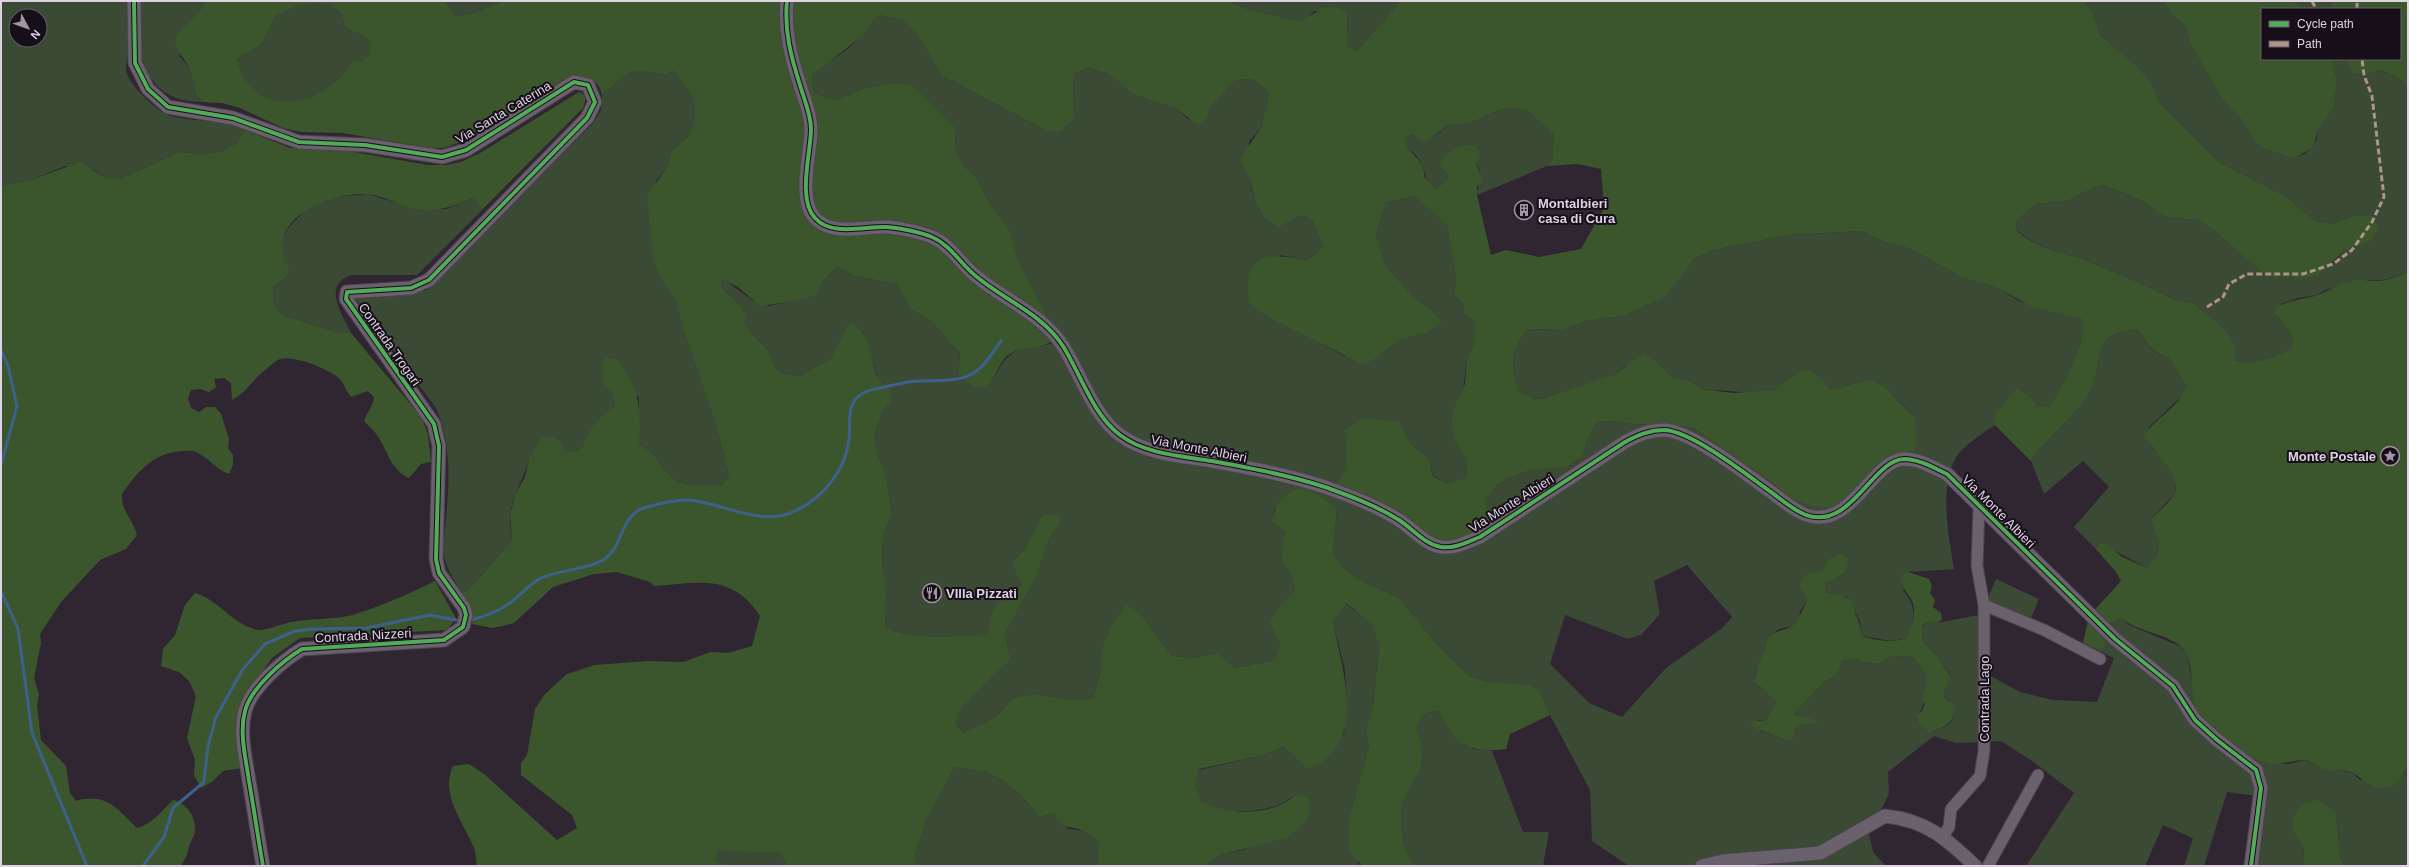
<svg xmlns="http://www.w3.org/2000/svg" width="2409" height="867" font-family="Arial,sans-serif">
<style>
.green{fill:#3b4a34;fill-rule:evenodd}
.forest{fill:#3b562d;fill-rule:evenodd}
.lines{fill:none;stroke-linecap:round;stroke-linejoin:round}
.stream{stroke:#3d618b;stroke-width:3}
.minor-casing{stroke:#4c434e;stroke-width:13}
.tertiary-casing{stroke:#4c434e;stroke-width:15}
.minor{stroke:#69616b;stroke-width:11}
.tertiary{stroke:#69616b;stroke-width:13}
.quiet{stroke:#af9288;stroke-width:3;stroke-dasharray:6 3;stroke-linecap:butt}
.cycleway-casing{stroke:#160e18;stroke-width:6}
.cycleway{stroke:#51ab58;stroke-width:4}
.labels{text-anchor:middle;stroke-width:4;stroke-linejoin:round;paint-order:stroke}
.street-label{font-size:13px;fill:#dfd3e3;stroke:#160e18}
.poi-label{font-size:13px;font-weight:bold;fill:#dfd3e3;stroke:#160e18;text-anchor:start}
</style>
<rect width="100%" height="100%" fill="#302632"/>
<!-- green -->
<path class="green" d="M1,1H204L202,8L177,34L180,57L189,67L196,95L203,102C156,102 146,75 133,36C130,45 126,59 126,69C127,84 157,112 171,116C197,123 220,118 245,130L237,143L220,152L201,154L179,152L122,178L104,177L94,170L65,166L31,180L1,186ZM16,16H40V40H16Z
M445,1H503L477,12L456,16Z
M1228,1H1401L1356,51L1348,47L1347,12L1314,11L1308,18L1299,21L1247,9Z
M2083,1H2164L2171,14L2185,26L2190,44L2222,99L2241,119L2255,142L2262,148L2288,157H2297L2305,154L2317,139L2318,130L2334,108L2337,81L2332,59H2345L2353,73H2371L2380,70L2397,77L2408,87V272L2384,280L2349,281L2342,286L2325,290L2317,295L2298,298L2281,304L2277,317C2287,326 2295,332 2292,346C2280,358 2249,366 2234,360L2237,350C2231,331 2219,323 2204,312C2200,309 2196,305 2192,303C2186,300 2179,302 2174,299C2145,285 2116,272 2085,260C2057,250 2041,251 2017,230L2016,221L2036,204L2068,201L2077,195L2103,185L2141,200L2158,213L2170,218L2198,220L2217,233L2266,276L2330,266L2345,250L2370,242L2352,216L2332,224L2315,221L2287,197L2219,162L2160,103L2152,84L2138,67L2100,35L2093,13Z
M2294,1H2332V9H2304Z
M330,4L341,13L345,27L370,40V52L362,63L352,62C334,92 286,117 255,92C245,84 241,71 235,61L260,46L276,16L296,5Z
M879,15L902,20L917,34L941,75L1043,129L1074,119L1073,74L1088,68L1109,74L1132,94L1175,108L1188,119L1206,120L1211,106L1236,80L1252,79L1269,93L1261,127L1249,142L1251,188L1259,210L1299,215L1312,220L1323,247L1307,260L1281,255L1250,305L1344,356L1382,354L1400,340L1426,333L1430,309L1413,297L1386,266L1376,235L1386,203L1415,196L1449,226C1450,250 1459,272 1454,295L1463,304L1466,315L1474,320V343L1467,360L1456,443L1467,460L1466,479L1445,483L1433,475L1428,458L1410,443L1400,422L1345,430L1346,468L1335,485L1400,511L1411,523L1498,518L1487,507L1485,497L1497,485L1509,478L1527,471L1566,467L1583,457L1586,443L1597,422L1616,421L1632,424L1692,427L1767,479L1778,489L1915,427V418C1901,402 1888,389 1870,379L1832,390L1825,384L1787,383L1775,390L1754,393L1703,389L1688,380L1674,378L1659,364L1625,366L1615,374L1602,380L1544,398L1534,399L1519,391C1510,365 1511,350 1528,329L1564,330L1586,321L1622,316L1642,306L1679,277L1694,259L1713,250L1789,235L1861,231L1882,241L1911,249L1961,277L1997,288L2019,301L2082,319V339L2066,378L2049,407H2038L2029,395L2005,403L1995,414V425C1982,434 1963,445 1955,459C1939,489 1949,538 1954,569L1908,572L1903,591C1917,604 1915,622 1906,638L1892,641L1862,636L1860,621L1847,597H1839L1825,592V584L1845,573L1829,559L1821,571C1808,573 1801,573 1799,587L1807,599L1800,612L1799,620L1794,626L1779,629L1767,638L1765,652L1755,674L1759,687L1766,691L1776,702L1765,721L1758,720L1760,731L1788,741L1799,725L1814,724L1819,721L1794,714L1824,682L1837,675L1842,661L1857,658L1863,662L1878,664L1891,657L1906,656L1913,658L1927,676C1928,686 1925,708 1917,716L1918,723L1929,733C1950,725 1959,724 1949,700L1943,696V689L1951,676L1938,657L1923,641L1922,627L1928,622L1936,623L1979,615L1982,742L1956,743L1934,736L1888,772L1889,794L1869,833L1873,852L1886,866H1629L1592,841L1590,790L1550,715L1540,691L1488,682L1470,676L1443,651L1399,598L1356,578L1343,567L1333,553L1337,510L1312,491L1274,510L1271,521L1286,533L1283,538L1281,549L1282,563L1292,577L1295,593L1283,603L1280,644L1274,660L1233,668L1218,653L1192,658L1172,656L1140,613L1104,646L1101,669L1093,698L1075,700L1032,694L1013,698L996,717L965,733L956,724L959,711L997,672L1011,660L1005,634L1036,577L1050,537L1059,525L1043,514L1024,550L1011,563L1021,584L1013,599L992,614L987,635C960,635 907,642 885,626L887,583L882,564L883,535L892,514L886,474L878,455L874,439L882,411L890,403V389L878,378L863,332L850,323L830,359L800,376L782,373L775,367L768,350L755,337L745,323V314L741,306L721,287L722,278L752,300L769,306L816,294L822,282L837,267L854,276L897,284L910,309L931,321L960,354L958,374L989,387C1009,350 1009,350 1051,344L1052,326L1018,260L1011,232L990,204L976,177L964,166L955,148L956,128L914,86L897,82L864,88L836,100L814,93L812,75C823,65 833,59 845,51C858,41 868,28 879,15ZM1687,565L1732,617L1721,629L1666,668L1622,717L1589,703L1550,664L1565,615L1628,639L1641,635L1660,614L1654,581Z
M644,70L665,75L674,71L693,98L695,113L693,125L687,138L672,150L667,167L656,181L652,240L653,261L661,280L675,299L683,329L715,422L729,476L721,486H695L676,481L663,468L653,453L639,444V397L601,382L612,393L615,406C595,419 590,427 583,449L529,459C524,478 512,496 510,515C509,523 511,532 512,540L473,585L462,593C456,582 448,572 445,560C441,548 445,533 446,520C449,483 452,443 436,408L352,294L416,293L427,290L593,123L601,110L602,96L627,72Z
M1508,108L1526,110L1554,134L1552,160L1547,166L1477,195L1480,171L1476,163L1451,151L1438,164L1449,177L1436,190C1423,178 1427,175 1420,161C1415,151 1407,152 1405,138L1412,134L1419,139L1435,136L1449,124C1475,127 1484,113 1508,108Z
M368,194L419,210L446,209L473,198L482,210L417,275H352C321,284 342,314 351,333H340L285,316L274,307L273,288L291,272C275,249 280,234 300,216C303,213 307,208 311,206C327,196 349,196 368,194Z
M2137,329C2146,341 2152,355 2168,357L2186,385L2184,394L2149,427L2152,448L2163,457L2176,481L2175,493L2151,519C2156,545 2168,542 2147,568L2100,543L2095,548L2074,527L2109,487L2083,461L2044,494L2031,461C2047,437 2072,420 2088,396C2099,379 2096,354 2106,341C2113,332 2126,331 2137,329Z
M1996,579L2039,599L2029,623L1986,603Z
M1345,603L1372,625L1379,647L1373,705L1365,731L1369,746L1351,811L1358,864L1362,866H1203L1220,855L1246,849L1292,797C1273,812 1240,814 1217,809C1212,808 1206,804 1201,801L1194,784L1199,770L1260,756L1286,747L1307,769L1344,734L1347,709L1345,670L1333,622Z
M2122,618L2129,625L2179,646L2187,654L2198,713L2225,741L2265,763L2288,764L2305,760L2327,770L2337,769L2352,773L2360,780L2404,774L2408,765V866H2345L2340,856L2336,813L2294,833L2304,849L2303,862L2308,866H2256L2264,797L2227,792L2204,866H2184L2193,838L2163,825L2145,866H2026L2074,793L2035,763L2001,741L1987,742V674L2020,692L2053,700L2097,702L2114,658L2100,651L2105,646L2106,626Z
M1438,710L1473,749L1492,751L1523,832H1549L1543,866H1414L1404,845L1401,823L1402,801L1421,769L1423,746L1417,728L1422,715Z
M955,767C964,769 977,768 986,772C1006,780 1027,799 1038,817L1054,814L1068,829L1086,831L1097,840L1098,866H917L914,859L927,819Z
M733,849L780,853L787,866H728L716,861L718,850Z"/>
<!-- forest -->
<path class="forest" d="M204,1H445L456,16L477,12L503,1H1228L1247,9L1299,21C1320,14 1321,0 1347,12L1348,47L1356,51L1401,1H2083L2093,13L2100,35L2138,67L2152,84L2160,103L2219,162L2287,197L2315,221L2332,224L2352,216H2372L2379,228L2370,242L2345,250L2318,275L2305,278L2266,276L2217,233L2198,220L2170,218L2158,213L2141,200L2103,185L2077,195L2068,201L2036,204L2016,221L2017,231C2041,251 2057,250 2085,260C2116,272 2145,285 2174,299C2180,302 2187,300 2192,303C2196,305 2200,309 2204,312C2219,323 2231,331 2237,350L2234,360C2249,366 2280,358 2292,346C2296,329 2279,324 2274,309C2288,300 2300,300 2315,296C2327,292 2339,284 2351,281C2359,278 2367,281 2376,281C2388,281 2397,276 2408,272V765C2404,773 2398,785 2388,787C2369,792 2364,777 2350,772C2342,769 2335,771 2327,770C2319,769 2312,761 2305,760C2295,759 2279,767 2266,763C2249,758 2208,728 2198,713C2188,697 2197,662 2181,647C2165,632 2138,633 2122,618L2106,626L2105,646L2100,651L2083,643L2089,616L2121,581L2116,572L2095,548L2100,543L2108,545L2122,557L2147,568C2168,543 2156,545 2151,519C2158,512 2169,503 2174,494C2184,479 2153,449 2144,437C2154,417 2182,407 2186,385L2168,357C2152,354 2146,341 2137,329C2126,331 2113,332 2106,341C2096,354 2099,379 2088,396C2072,420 2047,437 2031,461L1995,425V414L2016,389L2029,395L2038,407H2049L2066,378L2082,339V319L2033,307L1997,288L1961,277L1911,249L1882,241L1861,231L1789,235L1713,250L1694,259L1665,297L1622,316L1586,321L1564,330L1528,329C1511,350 1510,365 1519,391L1534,399L1545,398L1615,374L1643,354L1659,364L1674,378L1688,380L1703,389L1733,393L1775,390L1804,369L1813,372L1832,390L1870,379L1885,387L1915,418L1917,444L1910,460L1895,464L1837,508L1816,507L1792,499L1767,479L1692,427L1632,424L1616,421L1597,422L1586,443L1583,457L1566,467L1527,471L1509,478L1497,485L1486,498L1487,507L1499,518L1458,542L1442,543L1425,535L1400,511L1335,485L1346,468L1345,430L1363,418L1400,422L1410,443L1428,458L1433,476L1446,483L1466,478L1467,460L1456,443L1452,427V413L1465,384L1467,360L1474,343V320L1465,315L1463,304L1454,295C1459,272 1450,250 1448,226L1415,196L1386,203L1376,235L1386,266L1413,297L1430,309L1442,321L1426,333L1400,340L1382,354L1364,365L1274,320L1250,305C1240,255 1266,252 1307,260L1323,247L1312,220L1299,215L1279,227C1245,208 1259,186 1240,160L1261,127L1269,93L1252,79L1236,80L1211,106L1206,120L1197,124L1175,108L1132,94L1109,74L1088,68L1073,74L1074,119L1060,132L1043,129L941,75L917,34L902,20L879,15L861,37L812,75L814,93L836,100L864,88L897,82L914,86L956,128L955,148L964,166L976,177L990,204L1011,232L1018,260L1052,326L1055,339C1044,350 1022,345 1008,355C1000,361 994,378 989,387H973L958,374L960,354L931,321L910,309L897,284L854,276L837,267L822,282L817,294L806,299L760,306L738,287L722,279L721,287L741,306L745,314V323L755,337L768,350L775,367L782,373L800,376L830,359L850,322C870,330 870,358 877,376C880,381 886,385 890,389V403L882,411L874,439L878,455L886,474L892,514L883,535L882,564L887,583L885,626C907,642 960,635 987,635L992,614L998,602L1013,599L1021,584L1011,563L1024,550L1043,514L1061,516L1059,525L1050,537L1036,577L1005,634L1011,660L997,672L959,711L956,724L964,733L996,717L1013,698L1032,694L1075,700L1093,698L1101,669L1103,646L1113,623L1127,605L1140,613L1172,656L1192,658L1218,653L1234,668L1274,660L1280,644L1270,622L1283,602L1295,592L1292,577L1282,563L1281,549L1283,538L1286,533L1271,521C1276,503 1290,482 1312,491C1321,495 1330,504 1337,510L1333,553L1343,567L1356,578L1399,598L1443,651L1470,676L1488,682L1528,685L1540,691L1550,715L1510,734L1506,749C1486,752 1466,751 1452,734C1447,726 1443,717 1438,710L1422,715L1417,728L1423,746L1421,769L1402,802L1401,823L1404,845L1414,866H1362L1349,850V831L1351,811L1369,746L1365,731L1373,705L1379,647L1372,625L1346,603L1333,622C1342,670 1370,747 1307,769L1285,747L1260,756L1199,769L1195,784L1201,801C1224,814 1260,816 1284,803C1290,800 1294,797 1300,794L1311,800L1307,820L1289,837L1220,855L1203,866H1098L1097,840C1093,837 1090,834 1086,832C1070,824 1066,833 1054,814L1038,817C1027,799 1006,780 986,772C977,769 965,769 955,767L927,819L914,859L917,866H787L780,853L718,850L716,861L728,866H477C476,860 476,853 474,848C463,821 440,795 453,766L469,764L484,774L557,840L577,828L572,815L521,775V763L527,755L535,709L545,694L567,674L595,665L648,661L683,662L711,652L728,653L752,646L760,616C732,573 699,583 654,586L650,582L617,572L594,574L553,587L514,623L493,628L472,624L473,617L462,593L473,585L512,540L510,515L515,495L525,477L529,459L541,438L556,437L566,452L582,449C590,427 595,419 615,406L612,393L601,382L604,357L618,360C640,391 641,406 639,444L653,453L663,468L676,481L695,486H721L729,476L715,422L683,329L675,299L661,280L653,261L647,196L667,167L672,150L687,138L693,125L695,113L693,98L674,71L665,75C628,66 628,72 602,96C599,75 579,74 563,80L471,138L444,148H430L343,133L301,132L283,128L240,108L222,103L203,102L196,95L189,67L175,46L177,34L202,8ZM330,4L341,13L345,27L370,40V52L362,62H352C334,92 286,117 255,91C246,84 240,71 236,60L260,46L276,16L297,5ZM1508,108L1526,110L1554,134L1552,160L1547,166L1578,164L1601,169L1604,208L1581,249L1539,257L1506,250L1491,255L1477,195V186L1483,180L1476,164L1480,156L1477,147C1460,142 1449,151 1438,164L1449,177L1436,190L1424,176C1425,158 1407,155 1405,138L1412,134L1419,140L1428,141L1449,124C1475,127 1484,113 1508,108Z
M2164,1H2294L2304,9H2262V59H2332L2337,81L2334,108L2318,130L2313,147L2297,157H2288L2262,148L2255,142L2241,119L2222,99L2190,44L2185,26L2171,14Z
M2332,1H2408V87L2397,77L2380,70L2371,73H2353L2345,59H2400V9H2332Z
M579,92C587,95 586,101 583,108L482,210L473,198C456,205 439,212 420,210C402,208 385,195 367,194C326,192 258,223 291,272L273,288L274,307L285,316L340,333H351L422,418L428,435L431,462L421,464L409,478C390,469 388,451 377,435C374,430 368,426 364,421C367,412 373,407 374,397L368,391L351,397C346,391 344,384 340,379C329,369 294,355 280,359C276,360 269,367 265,370C253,379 246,393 232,400L231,383L224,378L214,379L216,387L209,392L200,389L191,390L188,399L191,408L199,412L206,407H215L221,414L229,439L228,448L233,455V465L229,474C216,469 210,459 198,453C194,450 188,451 183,451C154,452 137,472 122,494C121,512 133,519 137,535L126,549L100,560L61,602L40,634L41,643L34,678L39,695L37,705L41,740L66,766L70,793L76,801C107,792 117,809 137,828C153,824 161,811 173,800C187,803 199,820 194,835C193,838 191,841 190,844C187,853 187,859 180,866H1V186L31,180L80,162L104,177L122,178L179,152L201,154L220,152L237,143L245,130L290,148L342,150L428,165H446L461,162L480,153Z
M1842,554L1848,559L1845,573L1825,584V592C1834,596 1845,595 1852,601C1854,614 1861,623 1862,636C1875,641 1894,643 1906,638C1911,629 1917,612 1912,601C1907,590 1902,592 1902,576L1908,572L1929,579L1932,586L1930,593L1935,600L1933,607L1941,613L1942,620L1936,623L1928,622L1922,626L1923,641L1938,657L1951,677L1944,689L1943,696L1954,705C1955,725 1945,726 1929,733L1918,723L1917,715L1922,711L1925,704L1922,697L1927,683V676L1913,658L1906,656L1891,657L1878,664L1863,662L1857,658L1842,661L1837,675L1824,682L1794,714L1820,721L1814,724L1799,725L1795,730L1794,737L1788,741L1754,728L1750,721H1765L1776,702L1755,682C1755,666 1766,654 1767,638C1776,630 1783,631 1793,626C1797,624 1805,605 1807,599L1799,587C1801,573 1808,573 1821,571L1829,559Z
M435,581L456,618L447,630L300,638L272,658L242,700L237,726L242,768L223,771L212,782L201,788L194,775L195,760L187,738L196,696L189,681L179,672L161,666L163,649L175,635L185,605L195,593C219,600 232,624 257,630C262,632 284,623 292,622C312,618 334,620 353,615C381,606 409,594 435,581Z
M2319,800L2336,813L2340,856L2345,866H2308L2303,862L2304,849L2294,833L2292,820L2302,803Z"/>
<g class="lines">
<!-- stream -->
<path class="stream" d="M1,350L8,366L17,406L1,465
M1,591L18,629L32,733L87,866
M470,620C484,617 499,611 510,603C520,595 528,586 539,579C557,570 592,569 606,558C623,545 621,515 644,508C657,504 673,500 687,500C723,502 760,528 795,511C823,498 846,470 849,439C851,422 845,403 863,393C870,389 881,388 889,386C899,384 909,381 919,381C936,380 959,383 975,372C986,365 993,352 1001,341
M143,866L164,837L173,808L204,782L208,746L216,717L243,669L265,644L295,631L314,629L366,628L430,615L456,620"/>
<!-- minor casing -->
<g class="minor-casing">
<path id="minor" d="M1984,605L2044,630L2100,659
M1943,836L1949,827L1951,809L1980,776L1984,751V605L1977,566L1979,506
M1988,866L2038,775"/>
</g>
<!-- tertiary casing -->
<g class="tertiary-casing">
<path id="tertiary" d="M134,1L135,63L148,89L168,107L233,118L299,142L365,145L442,157L466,150L574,82L588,85L595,102L587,118L429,280L411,288L347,292L346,299L434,424L439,446L436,559L439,573L464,608L466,615L463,627L444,640L302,649C282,661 251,688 245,711C239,733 246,759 249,781C254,809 258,838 263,866
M787,1C784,30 791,57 800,85C804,99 811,114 811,129C811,153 797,199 815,218C832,237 865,226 887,227C900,228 920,232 932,237C951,245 961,265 977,277C1006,301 1042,314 1063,346C1081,375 1093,415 1120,435C1145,454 1181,456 1212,461C1250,468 1288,475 1325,487C1350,496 1377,506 1399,520C1413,529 1424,544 1441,547C1455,549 1467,542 1480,537L1625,442C1638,435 1649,430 1665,430C1693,432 1747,475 1771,492C1782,500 1793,510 1806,515C1851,531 1872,460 1904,459C1919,459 1934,468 1947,474L2115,639L2173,686L2195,720L2217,740L2256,770L2261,788L2251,866
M1702,866L1723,861L1820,853L1885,816C1926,820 1947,839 1975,866"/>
</g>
<!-- minor -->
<use href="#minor" class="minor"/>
<!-- tertiary -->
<use href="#tertiary" class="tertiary"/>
<!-- quiet -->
<path class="quiet" d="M2312,1L2316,9
M2357,9V1
M2207,307L2223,297L2229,284L2247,274H2303L2333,264L2352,250L2372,222L2384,197L2372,96L2364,75L2362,59"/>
<!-- cycleway casing -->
<g class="cycleway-casing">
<path id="cycleway" d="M134,1L135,63L148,89L168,107L233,118L299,142L365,145L442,157L466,150L574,82L588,85L595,102L587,118L429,280L411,288L347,292L346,299L434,424L439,446L436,559L439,573L464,608L466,615L463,627L444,640L302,649C282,661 251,688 245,711C239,733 246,759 249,781C254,809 258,838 263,866
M787,1C784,30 791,57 800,85C804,99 811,114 811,129C811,153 797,199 815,218C832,237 865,226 887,227C900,228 920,232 932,237C951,245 961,265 977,277C1006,301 1042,314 1063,346C1081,375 1093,415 1120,435C1145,454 1181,456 1212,461C1250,468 1288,475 1325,487C1350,496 1377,506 1399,520C1413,529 1424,544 1441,547C1455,549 1467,542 1480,537L1625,442C1638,435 1649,430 1665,430C1693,432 1747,475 1771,492C1782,500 1793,510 1806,515C1851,531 1872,460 1904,459C1919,459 1934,468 1947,474L2115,639L2173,686L2195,720L2217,740L2256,770L2261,788L2251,866"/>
</g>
<!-- cycleway -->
<use href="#cycleway" class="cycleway"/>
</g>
<!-- icons -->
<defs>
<g id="building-ring" transform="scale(1)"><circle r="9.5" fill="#160e18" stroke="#a296a5" stroke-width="1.5"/><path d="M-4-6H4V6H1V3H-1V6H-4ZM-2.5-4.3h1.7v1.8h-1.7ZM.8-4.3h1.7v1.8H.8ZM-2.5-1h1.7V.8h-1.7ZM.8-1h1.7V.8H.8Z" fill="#a296a5"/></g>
<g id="sight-ring" transform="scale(1)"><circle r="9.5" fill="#160e18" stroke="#a296a5" stroke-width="1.5"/><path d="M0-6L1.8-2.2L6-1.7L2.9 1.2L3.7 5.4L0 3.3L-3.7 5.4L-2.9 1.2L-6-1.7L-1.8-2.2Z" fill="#a296a5"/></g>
<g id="restaurant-ring" transform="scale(1)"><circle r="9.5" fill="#160e18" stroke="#a296a5" stroke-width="1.5"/><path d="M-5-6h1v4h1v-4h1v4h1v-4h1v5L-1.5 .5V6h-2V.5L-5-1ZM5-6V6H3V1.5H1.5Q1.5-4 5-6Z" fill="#a296a5"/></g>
</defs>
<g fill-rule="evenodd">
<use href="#building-ring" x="1524" y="210"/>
<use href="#sight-ring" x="2390" y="456"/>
<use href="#restaurant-ring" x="932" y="593"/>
</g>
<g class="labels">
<!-- street labels -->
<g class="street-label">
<text transform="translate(503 112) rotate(-31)" y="5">Via Santa Caterina</text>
<text transform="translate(390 344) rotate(55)" y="5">Contrada Trogari</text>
<text transform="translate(1199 448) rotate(11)" y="5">Via Monte Albieri</text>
<text transform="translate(1511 503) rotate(-32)" y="5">Via Monte Albieri</text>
<text transform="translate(1999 511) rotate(45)" y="5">Via Monte Albieri</text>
<text transform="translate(363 635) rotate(-3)" y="5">Contrada Nizzeri</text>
<text transform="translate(1984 699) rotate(-90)" y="5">Contrada Lago</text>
</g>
<!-- poi labels -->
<g class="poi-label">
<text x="1538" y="208">Montalbieri<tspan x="1538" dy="15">casa di Cura</tspan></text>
<text x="2376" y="461" text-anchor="end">Monte Postale</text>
<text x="946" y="598">VIlla Pizzati</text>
</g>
</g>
<!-- border -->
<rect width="2409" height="867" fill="none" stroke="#dfd3e3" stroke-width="4"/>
<!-- legend -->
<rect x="2261" y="8" width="140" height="52" fill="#160e18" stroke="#665d69"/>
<rect x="2269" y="21" width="20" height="6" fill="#51ab58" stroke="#665d69"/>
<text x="2297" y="28" font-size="12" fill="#dfd3e3">Cycle path</text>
<rect x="2269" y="41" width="20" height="6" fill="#af9288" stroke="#665d69"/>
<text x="2297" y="48" font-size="12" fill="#dfd3e3">Path</text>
<!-- north arrow -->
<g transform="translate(28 28) rotate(131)"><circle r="19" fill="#160e18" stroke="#665d69"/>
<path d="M0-3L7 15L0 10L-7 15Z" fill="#a296a5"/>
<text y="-6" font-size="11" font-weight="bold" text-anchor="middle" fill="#dfd3e3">N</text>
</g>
</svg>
